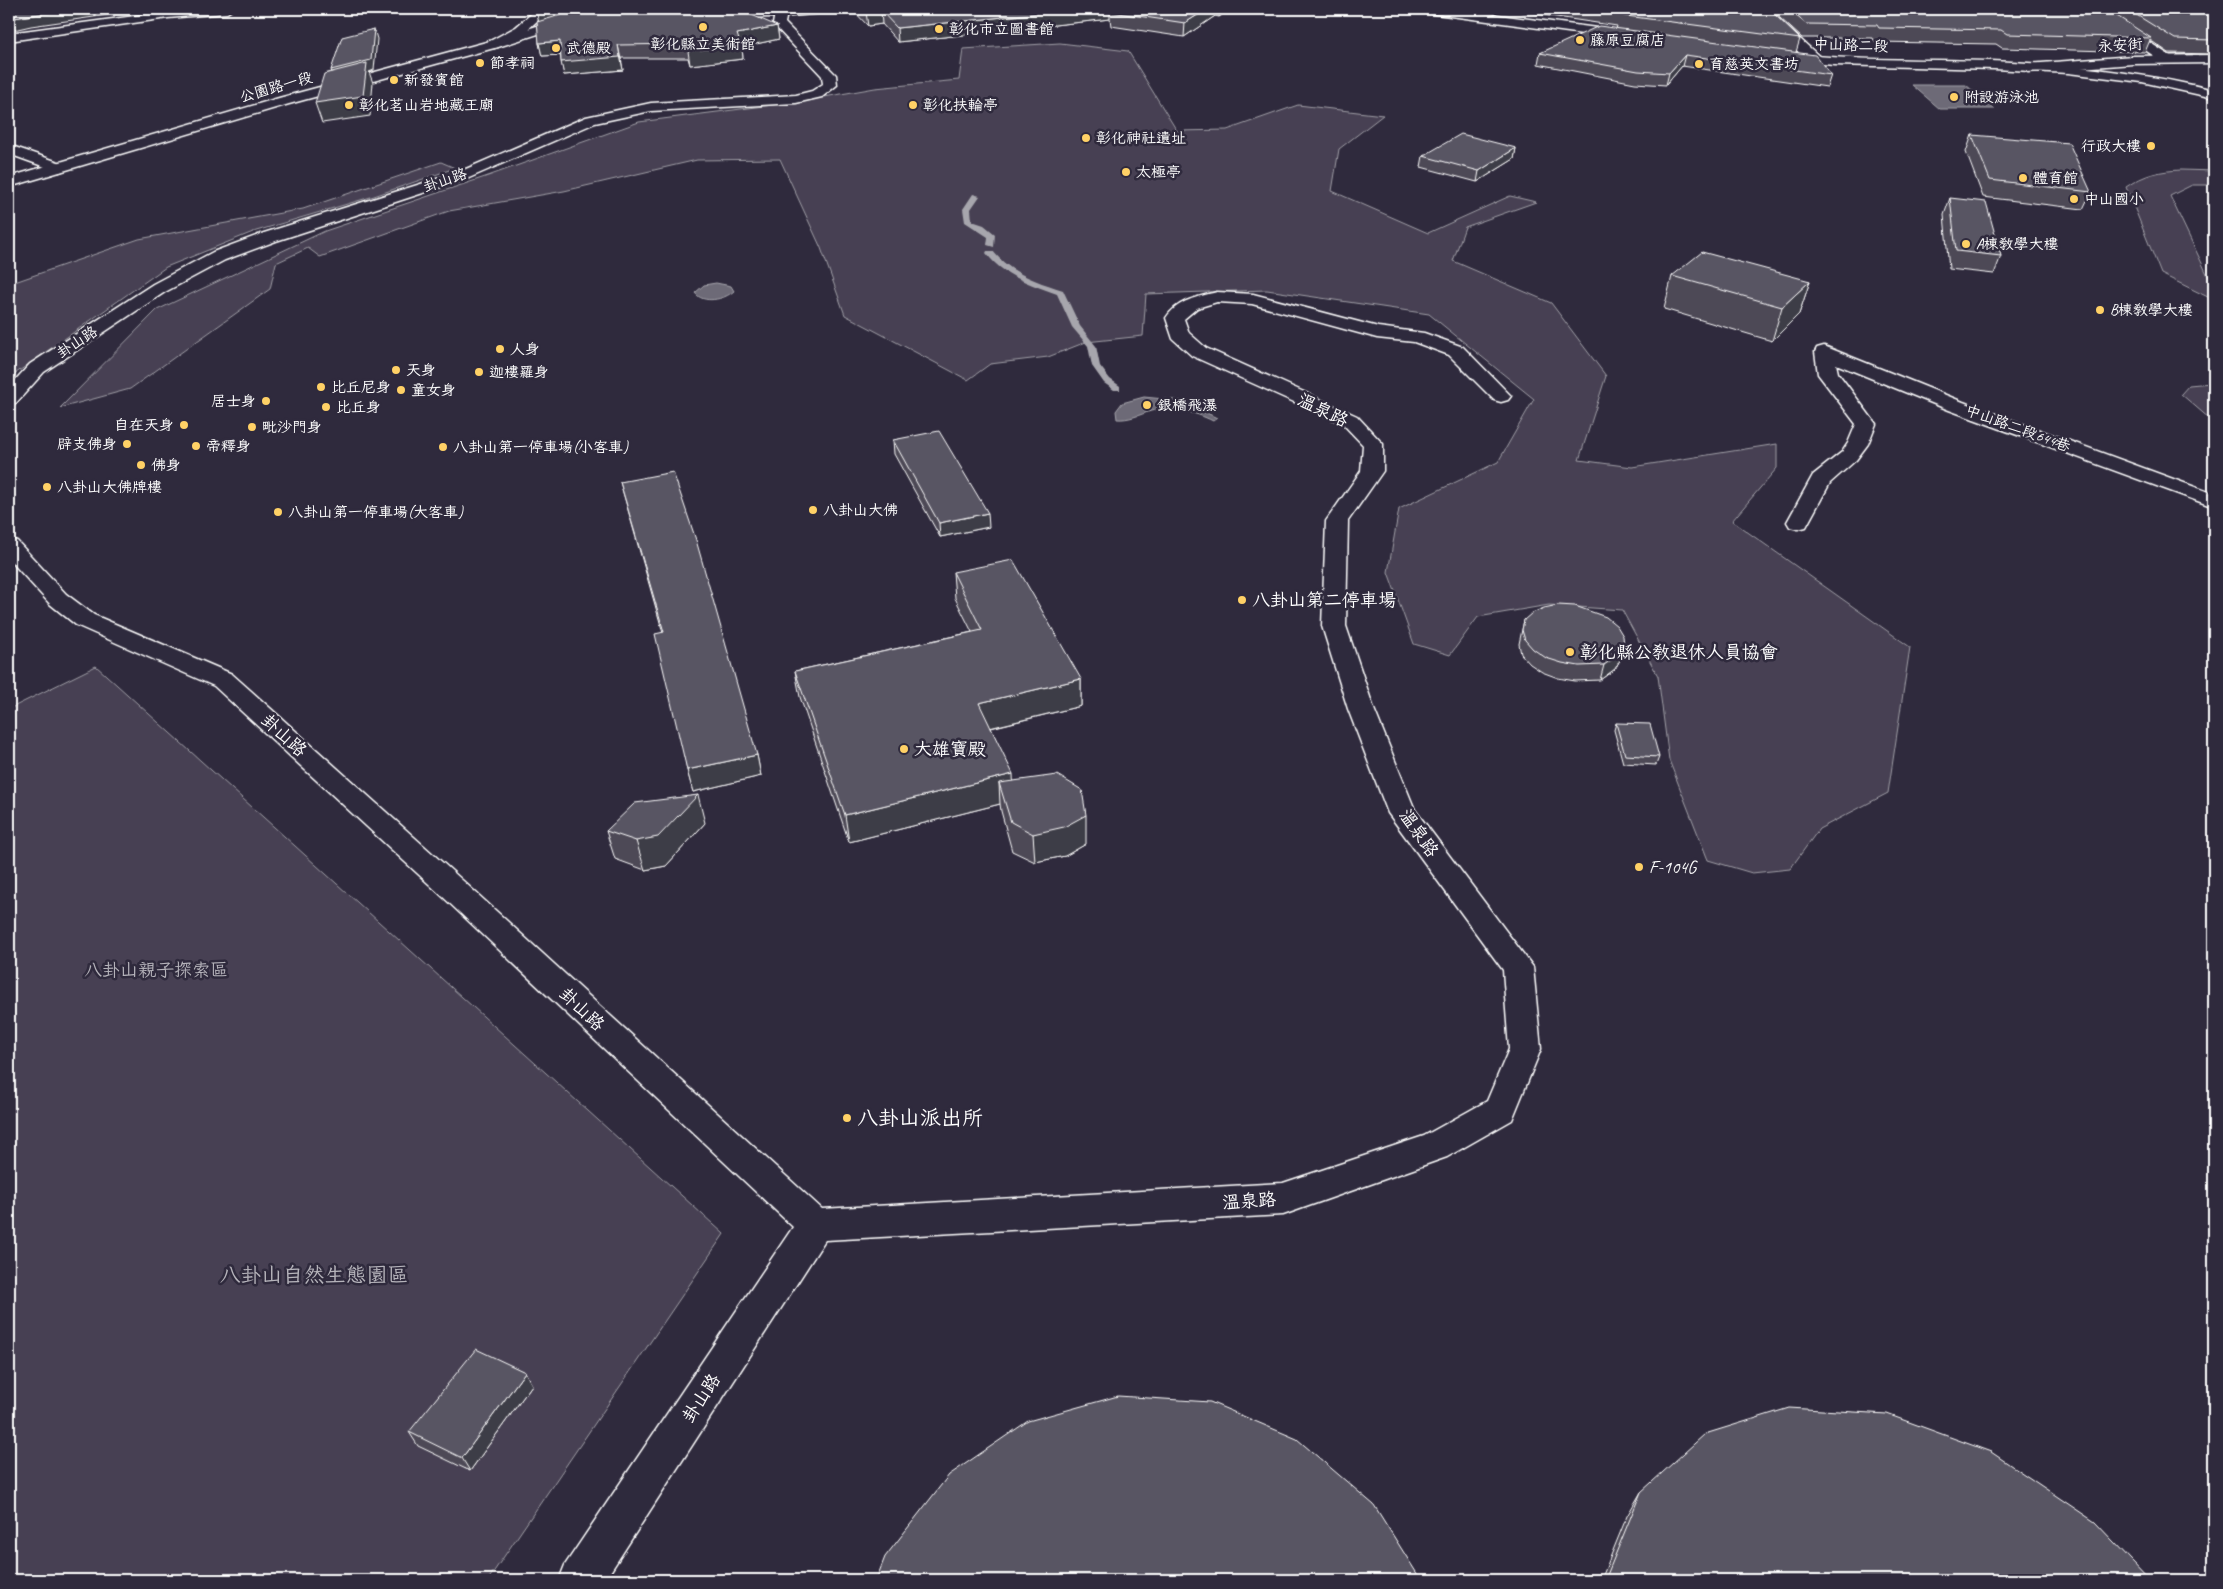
<svg xmlns="http://www.w3.org/2000/svg" width="2223" height="1589" font-family="Caveat,'LXGW WenKai TC',sans-serif">
<style>
.green{fill:#464152;stroke:#a2a0a8}
.water{fill:#6d6a77;stroke:#a7a6ad}
.lines{fill:none;stroke-linecap:round;stroke-linejoin:round}
.stream{fill:#a7a6ad;fill-rule:evenodd}
.minor-casing{stroke:#fff;stroke-width:3}
.tertiary-casing{stroke:#fff;stroke-width:3}
.secondary-casing{stroke:#fff;stroke-width:3}
.primary-casing{stroke:#fff;stroke-width:3}
.minor{fill:#2f2a3d;fill-rule:evenodd}
.tertiary{fill:#2f2a3d;fill-rule:evenodd}
.secondary{fill:#2f2a3d;fill-rule:evenodd}
.primary{fill:#2f2a3d;fill-rule:evenodd}
.wall{fill:#4d4956;stroke:#fff}
.shaded-wall{fill:#3e3c46;stroke:#fff}
.building{fill:#595564;stroke:#fff}
.poi-dot{fill:#ffd166;stroke:#2f2a3d;stroke-width:2}
.labels{text-anchor:middle;stroke-width:5;stroke-linejoin:round;paint-order:stroke}
.far-poi-label{font-size:15px;fill:#fff;stroke:#2f2a3d;text-anchor:start}
.far-street-label{font-size:15px;fill:#fff;stroke:#2f2a3d}
.street-label{font-size:18px;fill:#fff;stroke:#2f2a3d}
.poi-label{font-size:18px;fill:#fff;stroke:#2f2a3d;text-anchor:start}
.park-label{font-size:18px;fill:#b5b3ba;stroke:#2f2a3d}
.near-poi-label{font-size:21px;fill:#fff;stroke:#2f2a3d;text-anchor:start}
.near-park-label{font-size:21px;fill:#b5b3ba;stroke:#2f2a3d}
</style>
<rect width="100%" height="100%" fill="#2f2a3d"/>
<filter id="ink" filterUnits="userSpaceOnUse"><feTurbulence type="fractalNoise" baseFrequency=".02" numOctaves="2"/><feDisplacementMap in="SourceGraphic" scale="10" xChannelSelector="R" yChannelSelector="G"/><feConvolveMatrix kernelMatrix="1 2 1 2 8 2 1 2 1" color-interpolation-filters="sRGB"/></filter>
<g filter="url(#ink)">
<!-- green -->
<path class="green" d="M1060,43L1128,51L1177,131L1227,130L1298,105L1383,115L1339,149L1332,191L1428,233L1510,196L1536,202L1465,227L1453,261L1551,303L1606,376L1579,460L1632,467L1777,444V468L1732,521L1910,647L1888,793L1819,829L1790,869L1752,873L1708,860L1669,760L1658,676L1622,610L1549,605L1478,617L1450,655L1414,644L1388,572L1399,509L1498,462L1534,399L1429,314L1267,290L1146,294L1143,336L1086,342L1048,357L990,364L968,380L845,315L821,248L780,159L697,160L564,191L449,211L320,257L308,248L276,263L270,289L130,389L60,408L157,310L325,231L488,176L639,122L796,102L875,88L959,80L963,49Z
M441,162L455,168L374,196L253,232L166,267L9,378V284L139,239L303,209Z
M2181,170L2214,171V185H2192L2170,196L2208,276L2214,280V300L2161,274L2126,187C2145,174 2160,171 2181,170Z
M2211,383H2214V420L2210,419L2181,394L2189,385Z
M96,666L724,1234L488,1580H9V709Z"/>
<!-- water -->
<path class="water" d="M1912,85H1966L1995,109H1940Z
M716,283L731,286L734,291C724,300 703,304 695,293L704,285Z
M1144,397L1184,401L1183,404L1186,407L1201,410L1217,418L1213,421C1195,412 1171,406 1151,411C1139,415 1129,420 1117,419L1116,411L1122,403Z"/>
<g class="lines">
<!-- stream -->
<path class="stream" d="M973,194L980,196L971,209L972,221L984,225L995,234L994,247L987,245L988,237L965,222L963,209Z
M987,251H993C1011,274 1036,281 1063,290L1080,326L1096,346L1100,366L1110,379L1120,386V390H1114L1104,383L1092,366L1088,346L1072,327L1057,294C1030,284 1004,277 986,253Z"/>
<!-- minor casing -->
<g class="minor-casing">
<path id="minor" d="M187,9H233L227,13L168,18L9,41V33Z
M781,9L787,13L785,23L836,75L837,85L822,97L796,103L651,111L595,123L469,178L276,241L225,260L165,292L44,372L16,403L9,405V387L30,364L153,284L213,252L264,233L459,172L586,117L651,103L796,95L812,91L823,84L822,76L773,24L775,13Z
M2084,9H2098L2175,59L2173,62H2163Z
M574,14L580,18L578,21L498,47L494,48L488,44L490,41Z
M9,145L64,164L67,167L64,170L59,172L9,154Z
M1217,292L1253,294L1378,327L1424,333L1463,347L1511,396L1508,400L1501,402L1494,400L1449,355L1414,342L1377,338L1252,304L1217,302L1197,308L1184,319L1189,333L1206,348L1357,416L1383,444V471L1348,521L1346,626L1374,709L1415,810L1533,967L1541,1049L1512,1120L1447,1157L1283,1215L825,1240L605,1580H559L565,1565L793,1227L442,896L214,686L76,625L50,604L9,559V539L17,541L66,594L94,615L232,674L462,880L822,1209L1283,1183L1424,1136L1487,1101L1509,1049L1503,970L1388,813L1348,709L1322,626L1326,521L1361,471L1363,445L1343,424L1192,356L1173,339L1166,318C1178,300 1197,297 1217,292Z
M1824,346L1963,402L2214,494V507L1949,410L1836,364L1838,373L1876,424L1868,444L1856,460L1830,483L1806,527L1798,529L1790,527L1787,522L1813,475L1842,452L1848,443L1856,424L1818,374L1815,352L1817,348Z"/>
</g>
<!-- tertiary casing -->
<g class="tertiary-casing">
<path id="tertiary" d="M1754,9H1767L1821,58L1823,61L1821,64H1811Z
M2214,55V63L2133,64L2028,72L2021,68L2028,64L2133,56Z"/>
</g>
<!-- secondary casing -->
<g class="secondary-casing">
<path id="secondary" d="M537,9H550L524,33L498,47L289,104L9,187V177L279,98L490,41L516,27Z
M788,9H829L823,13L781,17L713,18L707,14L713,10Z"/>
</g>
<!-- primary casing -->
<g class="primary-casing">
<path id="primary" d="M1422,9H1453L1627,32L1633,36L1627,40L1428,13Z
M1783,53C1852,61 1922,59 1992,61C2067,64 2141,72 2214,90V98L2142,82L2068,73L1994,69L1834,65L1778,60L1777,57Z"/>
</g>
<!-- minor -->
<use href="#minor" class="minor"/>
<!-- tertiary -->
<use href="#tertiary" class="tertiary"/>
<!-- secondary -->
<use href="#secondary" class="secondary"/>
<!-- primary -->
<use href="#primary" class="primary"/>
</g>
<!-- wall -->
<path class="wall" d="M537,9H574V11L777,26L779,39L742,47L743,59L690,65L688,58H621L623,70L564,75L560,55L542,56L539,43V22L536,10Z
M852,9H1230L1219,17L1215,16L1184,37L1111,26L1110,19L898,42L882,24L868,26Z
M1503,9H1769L1800,39L1796,52L1831,75L1827,87L1682,66L1666,85L1635,83L1538,64L1540,53L1616,29L1617,26Z
M1770,9H2214V54L2169,53L2150,40L2145,52L2002,48L1996,44L1875,42L1873,38H1802Z
M1972,135L2091,192L2083,209L1983,197L1966,152Z
M1516,148L1514,159L1477,182L1421,167L1423,156Z
M1950,198L2001,256L1994,274L1949,269L1944,215Z
M1672,276L1810,281L1799,314L1772,341L1664,309Z
M893,440L989,527L940,537L894,454Z
M620,482L757,755L761,776L693,792L687,770L663,633Z
M953,572L1081,679V706L991,728L1013,781L1086,844L1065,856L1035,862L1012,851L1001,811L1000,804L849,842L800,697L795,671L972,632L955,598Z
M1524,620L1624,646L1620,660L1615,669L1600,680L1575,681L1558,678L1542,672L1530,664L1521,654L1519,644Z
M1616,723L1659,757L1656,765L1623,763L1614,730Z
M705,823L666,866L645,870L615,859L606,831Z
M525,1372L532,1385L470,1471L418,1446L409,1432Z
M1641,1492L2150,1580H1601L1627,1516Z"/>
<!-- shaded-wall -->
<path class="shaded-wall" d="M75,9H150L31,26L9,31V19L26,16Z
M540,9H574V12L539,23L536,10Z
M1081,9H1110V19L898,42L897,28Z
M1207,9H1215V16L1184,37L1185,23Z
M1219,9H1230L1219,17Z
M881,11L882,24L868,26L866,12Z
M777,26L779,39L742,47L743,59L690,65L688,51L737,34Z
M374,29L377,39L374,70L369,72L373,83L370,116L322,123L315,103L335,81L331,70Z
M560,41L563,55L542,56L539,43Z
M618,45L623,70L564,75L561,62Z
M1685,55L1682,66L1666,85L1669,73Z
M1516,148L1514,159L1477,182L1479,171Z
M1810,281L1799,314L1772,341L1782,307Z
M988,513L989,527L940,537L939,523Z
M1624,646L1620,660L1615,669L1600,680L1604,665Z
M1081,679V706L981,730L979,703Z
M757,755L761,776L693,792L687,770Z
M1013,774L1014,801L999,783L1000,804L849,842L845,815Z
M698,795L705,823L666,866L645,870L636,841Z
M1086,815V844L1065,856L1035,862L1033,834Z
M525,1372L532,1385L470,1471L462,1458Z"/>
<!-- building -->
<path class="building" d="M9,9H75L26,16L9,19Z
M581,9H738L777,26L737,34L741,46L688,51L686,44L618,45L620,57L561,62L560,41L539,43L537,22Z
M863,9H1081L897,28L881,11L866,12Z
M1110,9H1207L1185,23L1111,12Z
M1595,9H1769L1800,39L1619,15L1624,13Z
M1788,9H2106L2151,38L2007,34L2001,30L1879,28L1877,25L1806,24Z
M2127,9H2214V40L2175,39Z
M1599,26L1815,55L1831,75L1685,55L1669,73L1638,71L1540,53Z
M374,29L371,60L331,70L342,37Z
M367,63L363,96L315,103L324,74Z
M1461,134L1516,148L1479,171L1423,156Z
M1972,135L2069,143L2091,192L1990,180Z
M1950,198L1986,202L2001,256L1956,251Z
M1702,252L1810,281L1782,307L1672,276Z
M939,431L988,513L939,523L893,440Z
M673,472L696,540L757,755L687,770L655,634L664,632L620,482Z
M1013,560L1081,679L979,703L1013,774L845,815L795,671L982,630L953,572Z
M1558,605L1575,606L1606,617L1617,626L1623,636L1624,646L1619,655L1604,665L1579,666L1562,663L1546,658L1533,649L1525,640L1522,630L1524,620L1532,613L1544,608Z
M1616,723L1650,724L1659,757L1625,755Z
M1057,775L1082,790L1086,815L1064,827L1033,834L1011,822L999,783Z
M698,795L658,837L636,841L606,831L635,803Z
M476,1349L525,1372L462,1458L409,1432Z
M1118,1396L1210,1402L1297,1439L1374,1505L1421,1580H876L885,1557L949,1475L1028,1421Z
M1789,1408L1887,1414L1991,1452L2095,1522L2150,1580H1605L1641,1492L1705,1434Z"/>
</g>
<!-- markers -->
<g class="poi-dot">
<circle cx="703" cy="27" r="5"/>
<circle cx="939" cy="29" r="5"/>
<circle cx="1580" cy="40" r="5"/>
<circle cx="556" cy="48" r="5"/>
<circle cx="480" cy="63" r="5"/>
<circle cx="1699" cy="64" r="5"/>
<circle cx="394" cy="80" r="5"/>
<circle cx="1954" cy="97" r="5"/>
<circle cx="349" cy="105" r="5"/>
<circle cx="913" cy="105" r="5"/>
<circle cx="1086" cy="138" r="5"/>
<circle cx="2151" cy="146" r="5"/>
<circle cx="1126" cy="172" r="5"/>
<circle cx="2023" cy="178" r="5"/>
<circle cx="2074" cy="199" r="5"/>
<circle cx="1966" cy="244" r="5"/>
<circle cx="2100" cy="310" r="5"/>
<circle cx="500" cy="349" r="5"/>
<circle cx="396" cy="370" r="5"/>
<circle cx="479" cy="372" r="5"/>
<circle cx="321" cy="387" r="5"/>
<circle cx="401" cy="390" r="5"/>
<circle cx="266" cy="401" r="5"/>
<circle cx="1147" cy="405" r="5"/>
<circle cx="326" cy="407" r="5"/>
<circle cx="184" cy="425" r="5"/>
<circle cx="252" cy="427" r="5"/>
<circle cx="127" cy="444" r="5"/>
<circle cx="196" cy="446" r="5"/>
<circle cx="443" cy="447" r="5"/>
<circle cx="141" cy="465" r="5"/>
<circle cx="47" cy="487" r="5"/>
<circle cx="813" cy="510" r="5"/>
<circle cx="278" cy="512" r="5"/>
<circle cx="1242" cy="600" r="5"/>
<circle cx="1570" cy="652" r="5"/>
<circle cx="904" cy="749" r="5"/>
<circle cx="1639" cy="867" r="5"/>
<circle cx="847" cy="1118" r="5"/>
</g>
<g class="labels">
<!-- far-poi labels -->
<g class="far-poi-label">
<text x="949" y="34">彰化市立圖書館</text>
<text x="1590" y="45">藤原豆腐店</text>
<text x="703" y="49" text-anchor="middle">彰化縣立美術館</text>
<text x="566" y="53">武德殿</text>
<text x="490" y="68">節孝祠</text>
<text x="1709" y="69">育慈英文書坊</text>
<text x="404" y="85">新發賓館</text>
<text x="1964" y="102">附設游泳池</text>
<text x="359" y="110">彰化茗山岩地藏王廟</text>
<text x="923" y="110">彰化扶輪亭</text>
<text x="1096" y="143">彰化神社遺址</text>
<text x="2141" y="151" text-anchor="end">行政大樓</text>
<text x="1136" y="177">太極亭</text>
<text x="2033" y="183">體育館</text>
<text x="2084" y="204">中山國小</text>
<text x="1976" y="249">A棟教學大樓</text>
<text x="2110" y="315">B棟教學大樓</text>
<text x="510" y="354">人身</text>
<text x="406" y="375">天身</text>
<text x="489" y="377">迦樓羅身</text>
<text x="331" y="392">比丘尼身</text>
<text x="411" y="395">童女身</text>
<text x="256" y="406" text-anchor="end">居士身</text>
<text x="1157" y="410">銀橋飛瀑</text>
<text x="336" y="412">比丘身</text>
<text x="174" y="430" text-anchor="end">自在天身</text>
<text x="262" y="432">毗沙門身</text>
<text x="117" y="449" text-anchor="end">辟支佛身</text>
<text x="206" y="451">帝釋身</text>
<text x="453" y="452">八卦山第一停車場(小客車)</text>
<text x="151" y="470">佛身</text>
<text x="57" y="492">八卦山大佛牌樓</text>
<text x="823" y="515">八卦山大佛</text>
<text x="288" y="517">八卦山第一停車場(大客車)</text>
</g>
<!-- far-street labels -->
<g class="far-street-label">
<text transform="translate(1851 45) rotate(2)" y="5">中山路二段</text>
<text transform="translate(2120 45) rotate(-3)" y="5">永安街</text>
<text transform="translate(276 87) rotate(-16)" y="5">公園路一段</text>
<text transform="translate(445 180) rotate(-19)" y="5">卦山路</text>
<text transform="translate(77 342) rotate(-33)" y="5">卦山路</text>
<text transform="translate(2018 428) rotate(20)" y="5">中山路二段644巷</text>
</g>
<!-- street labels -->
<g class="street-label">
<text transform="translate(1323 410) rotate(26)" y="6">溫泉路</text>
<text transform="translate(284 735) rotate(42)" y="6">卦山路</text>
<text transform="translate(1419 833) rotate(55)" y="6">溫泉路</text>
<text transform="translate(582 1009) rotate(43)" y="6">卦山路</text>
<text transform="translate(1249 1201) rotate(-4)" y="6">溫泉路</text>
<text transform="translate(701 1398) rotate(-57)" y="6">卦山路</text>
</g>
<!-- poi labels -->
<g class="poi-label">
<text x="1252" y="606">八卦山第二停車場</text>
<text x="1580" y="658">彰化縣公教退休人員協會</text>
<text x="914" y="755">大雄寶殿</text>
<text x="1649" y="873">F-104G</text>
</g>
<!-- park labels -->
<g class="park-label">
<text x="156" y="976">八卦山親子探索區</text>
</g>
<!-- near-poi labels -->
<g class="near-poi-label">
<text x="857" y="1125">八卦山派出所</text>
</g>
<!-- near-park labels -->
<g class="near-park-label">
<text x="314" y="1282">八卦山自然生態園區</text>
</g>
</g>
<!-- margin -->
<rect width="2223" height="1589" fill="none" stroke="#2f2a3d" stroke-width="30"/>
<rect x="15" y="15" width="2193" height="1559" fill="none" stroke="#fff" stroke-width="2" filter="url(#ink)"/>
</svg>
